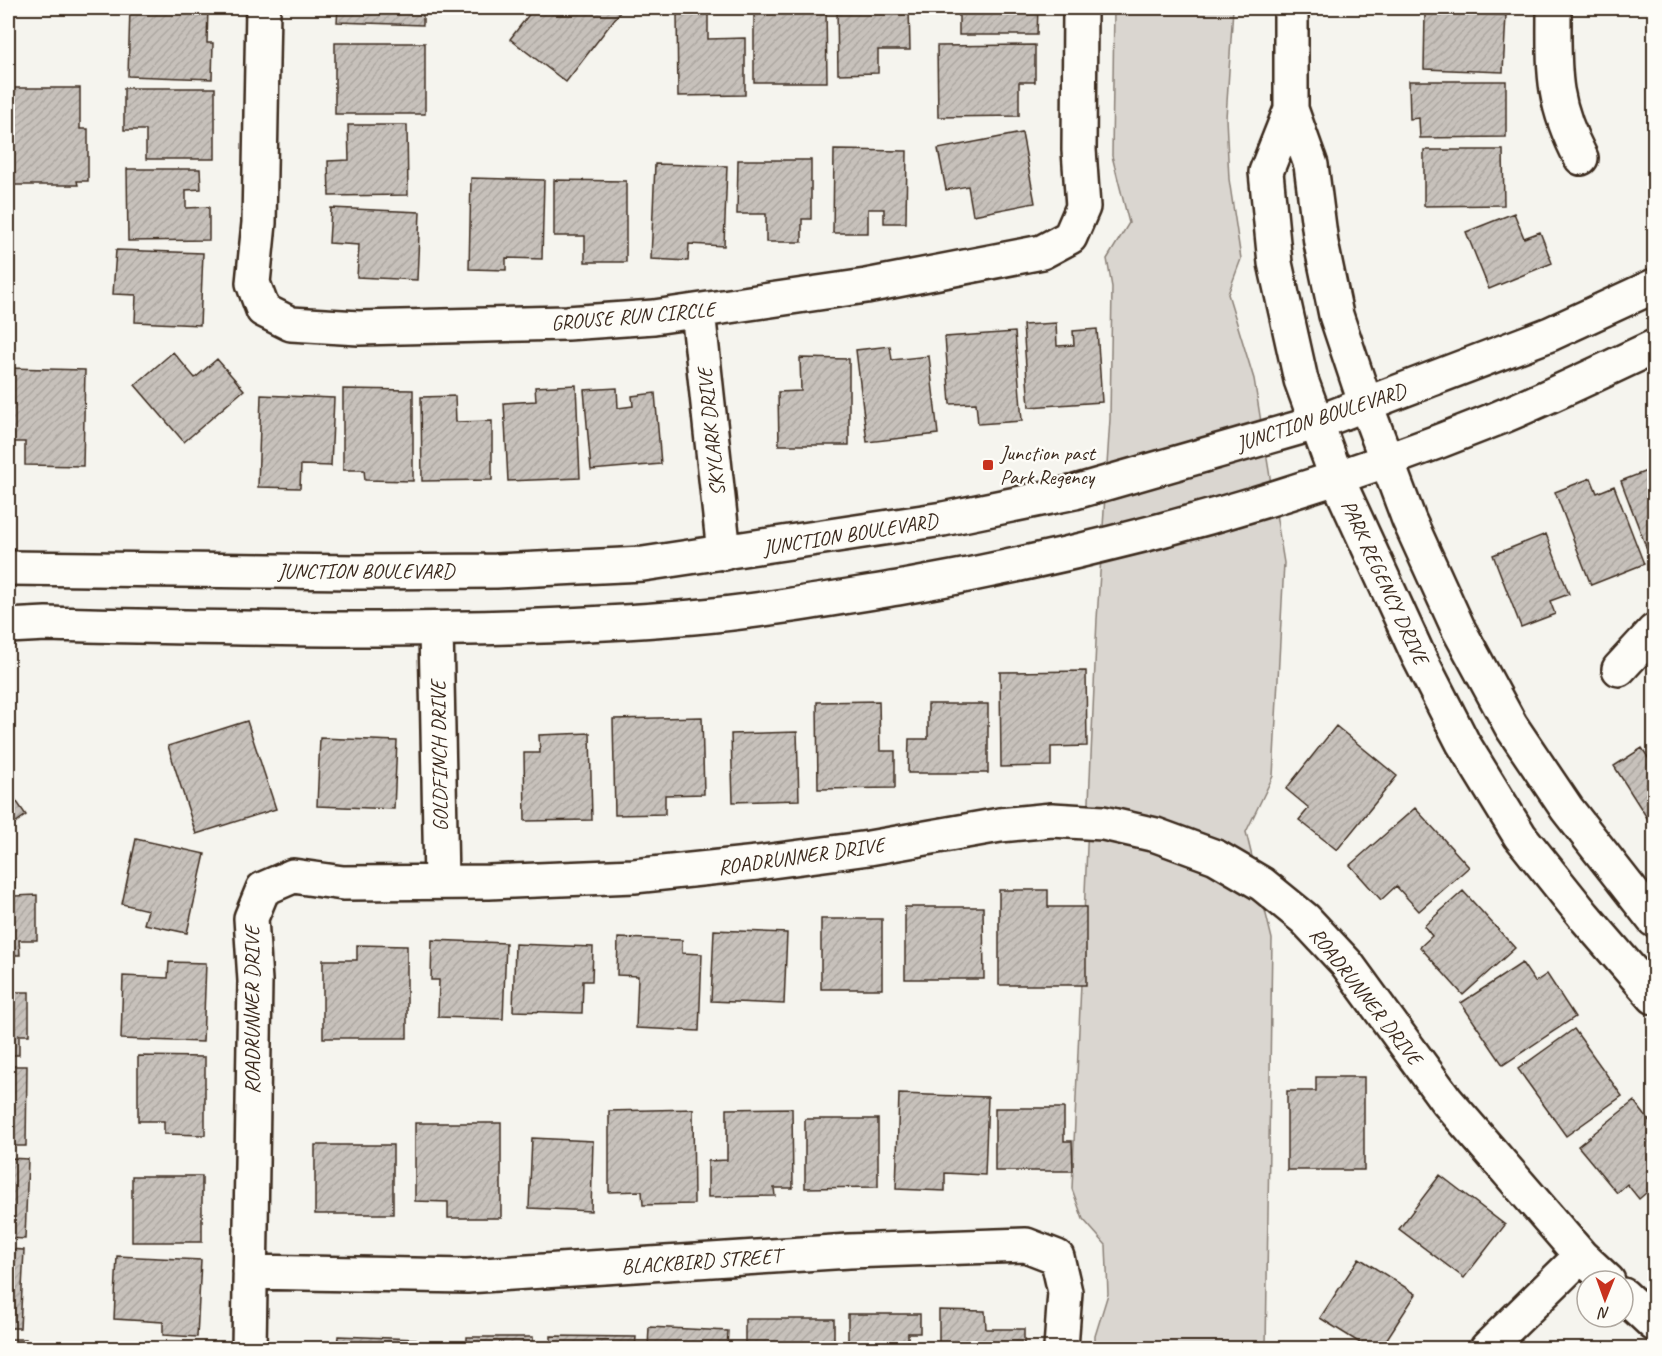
<svg xmlns="http://www.w3.org/2000/svg" width="1662" height="1356" font-family="Caveat,sans-serif">
<style>
.park{fill:#dad6d0;stroke:#8a8077;stroke-width:1.5}
.building{fill:url(#building-hatch);stroke:#3b2a1e;stroke-width:1.5}
.lines{fill:none;stroke-linecap:round;stroke-linejoin:round}
.minor-casing{stroke:#3b2a1e;stroke-width:38}
.major-casing{stroke:#3b2a1e;stroke-width:38}
.minor{stroke:#fdfcf7;stroke-width:33}
.major{stroke:#fdfcf7;stroke-width:33}
.poi-dot{fill:#c8321e;stroke:#fdfcf7;stroke-width:2}
.labels{text-anchor:middle;stroke-width:5;stroke-linejoin:round;paint-order:stroke}
.street-label{font-size:21px;fill:#3b2a1e;stroke:#fdfcf7}
.poi-label{font-size:21px;fill:#3b2a1e;stroke:#fdfcf7;text-anchor:start}
</style>
<defs>
<pattern id="building-hatch" width="6" height="6" patternUnits="userSpaceOnUse" patternTransform="scale(1.5)"><rect width="6" height="6" fill="#c7c1bb"/><path d="M-1 1l2-2M0 6l6-6M5 7l2-2" fill="none" stroke="#aca6a0"/></pattern>
</defs>
<rect width="100%" height="100%" fill="#f5f4ee"/>
<filter id="ink" filterUnits="userSpaceOnUse"><feTurbulence type="fractalNoise" baseFrequency=".0167" numOctaves="2"/><feDisplacementMap in="SourceGraphic" scale="12" xChannelSelector="R" yChannelSelector="G"/><feConvolveMatrix kernelMatrix="1 2 1 2 8 2 1 2 1" color-interpolation-filters="sRGB"/></filter>
<g filter="url(#ink)">
<!-- park -->
<path class="park" d="M1114,8H1233L1226,118L1229,179L1241,259L1228,294L1254,379L1284,563L1273,776L1246,832L1272,939L1266,1348H1095V1336L1108,1294L1106,1245L1083,1219L1072,1189L1097,619L1110,419L1112,287L1107,259L1129,223L1112,156Z"/>
<!-- building -->
<path class="building" d="M130,8H208L207,43H213L212,79L128,76Z
M338,8H423V25L337,22Z
M534,8H623L566,82L510,39Z
M754,8H826L827,82H754Z
M837,8H909L910,50H878V73L838,74Z
M959,8H1038L1037,35H959Z
M677,12H708V39L745,38V95L678,96Z
M1425,12L1506,15L1503,72L1424,69Z
M335,43H425V114H335Z
M1035,45V82H1019V116L938,117L937,46Z
M1409,81H1506V137L1420,138L1419,118L1410,119Z
M9,88H80V129H88V181H77L78,185H8Z
M124,88H215V159H146V130H124Z
M348,125H407L408,195L329,196L328,161L349,160Z
M1022,133L1035,203L973,215L968,186L946,190L938,149Z
M834,150L907,151L906,223H884V209H868V233H833Z
M1424,150H1503L1504,205L1424,206Z
M738,160H811V219H802V242H766V214H737Z
M655,164L727,166L724,246L689,244L688,261L651,259Z
M127,169H200L201,189L186,190V208L209,207V240L128,241Z
M471,178L544,180L542,259L506,258V270L469,269Z
M554,180L626,181V262H585V236H554Z
M331,208L420,212L417,280L357,277L359,245L329,243Z
M1514,213L1524,238L1540,232L1552,263L1489,289L1466,232Z
M116,250L203,253L200,325L135,322L136,295L113,294Z
M1056,323L1057,346L1074,345L1073,331L1097,329L1102,402L1029,407L1023,325Z
M1015,332L1022,421L978,424L976,403L950,404L945,337Z
M890,346L892,360L929,356L938,434L867,442L856,350Z
M173,352L195,378L217,359L244,390L184,442L135,385Z
M800,358L849,359V445H779L778,392L801,391Z
M8,368L85,370L83,466L25,465V442H8Z
M576,385L580,478L508,481L504,403L536,401L535,387Z
M617,388L618,408L633,406L632,396L655,393L661,464L591,470L584,390Z
M343,389L413,390V481L365,480L364,470H343Z
M261,395L334,398L331,466L301,465L300,488L258,487Z
M455,396L456,422L492,421V480L422,481L421,397Z
M1654,468V556L1650,557L1621,481Z
M1591,478L1597,493L1614,486L1644,564L1591,585L1555,492Z
M1546,534L1569,594L1550,601L1555,614L1521,627L1493,555Z
M1086,671L1087,746L1051,747V766L1001,767L1000,672Z
M879,701L880,751H895V788L818,789L817,702Z
M928,704H988V773H908L909,739H928Z
M702,717L704,794L665,795V814L615,815L613,719Z
M247,721L276,809L196,834L168,746Z
M1336,726L1397,776L1337,850L1299,820L1309,808L1286,789Z
M797,732L799,800L733,802L731,734Z
M590,733L592,820L525,821L524,753H540L539,735Z
M320,738L397,741L394,809L317,806Z
M1642,748L1649,759L1654,756V829L1614,766Z
M8,789L26,815L8,828Z
M1415,808L1469,867L1419,911L1396,886L1381,900L1350,865Z
M136,839L205,854L187,933L144,924L148,910L122,904Z
M8,878H15L14,896L37,895V940H19L20,955H8Z
M999,890H1048V907H1086V985H999Z
M1463,891L1515,948L1463,995L1420,947L1432,936L1424,926Z
M905,907H983L984,979H905Z
M821,919H882V989H821Z
M714,930L787,933L784,1004L711,1001Z
M618,938L682,940V953L702,954L699,1031L636,1028L638,976L617,975Z
M432,940L506,943L503,1019L438,1017L439,980H431Z
M515,944L593,947L592,981H583L582,1013L513,1011Z
M357,945L407,946V1038H323V960H357Z
M169,962L206,963L203,1042L121,1039L123,976L168,978Z
M1522,963L1535,982L1547,974L1575,1017L1503,1065L1461,1003Z
M8,992H29V1035H19V1055H8Z
M1574,1029L1622,1096L1566,1136L1518,1069Z
M138,1056L205,1057V1135L164,1134V1121H138Z
M8,1066H27L26,1146H8Z
M1316,1077H1364V1170H1287V1091H1316Z
M899,1094L988,1097L985,1175L945,1173V1191L896,1189Z
M1634,1101L1654,1127V1186L1639,1199L1627,1184L1617,1193L1578,1146Z
M792,1108L793,1188H774L775,1196L708,1197V1161L727,1160V1109Z
M995,1108H1064V1141H1072L1073,1171H995Z
M693,1109L694,1204L643,1205L642,1191L609,1192V1111Z
M805,1119H878V1187L805,1188Z
M415,1123H501V1218H448V1202L415,1201Z
M532,1138L593,1141L591,1211L529,1208Z
M315,1145H393V1214H315Z
M8,1158L28,1159L25,1239L8,1238Z
M1440,1175L1505,1225L1464,1278L1399,1229Z
M132,1176H202V1242H132Z
M8,1249L24,1250L20,1328H8Z
M117,1256L201,1260L197,1337L163,1335V1322L114,1319Z
M1359,1258L1416,1294L1381,1348H1368L1320,1318Z
M939,1310L985,1311L986,1329H1024V1348H939Z
M848,1314H920V1333H908V1348H848Z
M745,1319H834V1348H745Z
M649,1327L728,1331L727,1348H648Z
M338,1336L416,1339V1348H337Z
M551,1336L636,1337L635,1348H551Z
M467,1337H533V1348H467Z
M8,1339H26V1348H8Z"/>
<g class="lines">
<!-- minor casing -->
<g class="minor-casing">
<path id="minor" d="M263,8L259,223L253,283L263,310L291,324L359,328L567,323L654,317L866,286L1042,252L1070,237L1083,207L1079,150L1080,8
M1291,8V109L1311,165L1321,243L1336,315L1366,405L1409,520L1459,630L1511,726L1567,809L1654,920
M1554,8C1554,70 1551,101 1581,158
M1291,109L1266,172L1275,263L1301,380L1336,476L1418,655L1463,743L1520,836L1584,916L1654,997
M698,311L724,553
M436,629L441,882
M1619,669L1654,631
M250,1272L467,1276L849,1251L1026,1245L1057,1257L1065,1292L1061,1348
M1623,1295L1654,1324
M249,1348L255,981L251,918L263,889L293,876L343,883L489,882L634,876L757,863L869,848L1000,825L1052,820L1103,823L1156,835L1216,857L1262,884L1305,919L1347,964L1446,1100L1581,1256L1608,1281
M1487,1348L1581,1256"/>
</g>
<!-- major casing -->
<g class="major-casing">
<path id="major" d="M8,568L357,572L496,571L643,564L943,519L1075,492L1316,423L1550,334L1654,286
M8,626L46,624C261,629 478,635 693,617C762,611 830,599 898,588C1103,552 1303,497 1496,419C1550,397 1602,371 1654,347"/>
</g>
<!-- minor -->
<use href="#minor" class="minor"/>
<!-- major -->
<use href="#major" class="major"/>
</g>
</g>
<!-- markers -->
<rect class="poi-dot" x="982" y="459" width="12" height="12" rx="3"/>
<g class="labels">
<!-- street labels -->
<g class="street-label">
<text transform="translate(633 316) rotate(-5)" y="7">GROUSE RUN CIRCLE</text>
<text transform="translate(1321 417) rotate(-18)" y="7">JUNCTION BOULEVARD</text>
<text transform="translate(711 432) rotate(-96)" y="7">SKYLARK DRIVE</text>
<text transform="translate(850 534) rotate(-9)" y="7">JUNCTION BOULEVARD</text>
<text x="366" y="578">JUNCTION BOULEVARD</text>
<text transform="translate(1385 582) rotate(65)" y="7">PARK REGENCY DRIVE</text>
<text transform="translate(439 756) rotate(-91)" y="7">GOLDFINCH DRIVE</text>
<text transform="translate(801 856) rotate(-8)" y="7">ROADRUNNER DRIVE</text>
<text transform="translate(1366 996) rotate(52)" y="7">ROADRUNNER DRIVE</text>
<text transform="translate(252 1010) rotate(-90)" y="7">ROADRUNNER DRIVE</text>
<text transform="translate(701 1261) rotate(-4)" y="7">BLACKBIRD STREET</text>
</g>
<!-- poi labels -->
<g class="poi-label">
<text x="1000" y="460">Junction past<tspan x="1000" dy="24">Park Regency</tspan></text>
</g>
</g>
<!-- margin -->
<rect width="1662" height="1356" fill="none" stroke="#fdfcf7" stroke-width="30"/>
<rect x="15" y="15" width="1632" height="1326" fill="none" stroke="#3b2a1e" stroke-width="2" filter="url(#ink)"/>
<!-- north arrow -->
<g transform="translate(1605 1299) rotate(181)"><circle r="28" fill="#fdfcf7" stroke="#afa8a0" stroke-width="1.5"/>
<path d="M0-4.5L10 22L0 15L-10 22Z" fill="#c8321e"/>
<text y="-9" font-size="16" font-weight="bold" text-anchor="middle" fill="#3b2a1e">N</text>
</g>
</svg>
